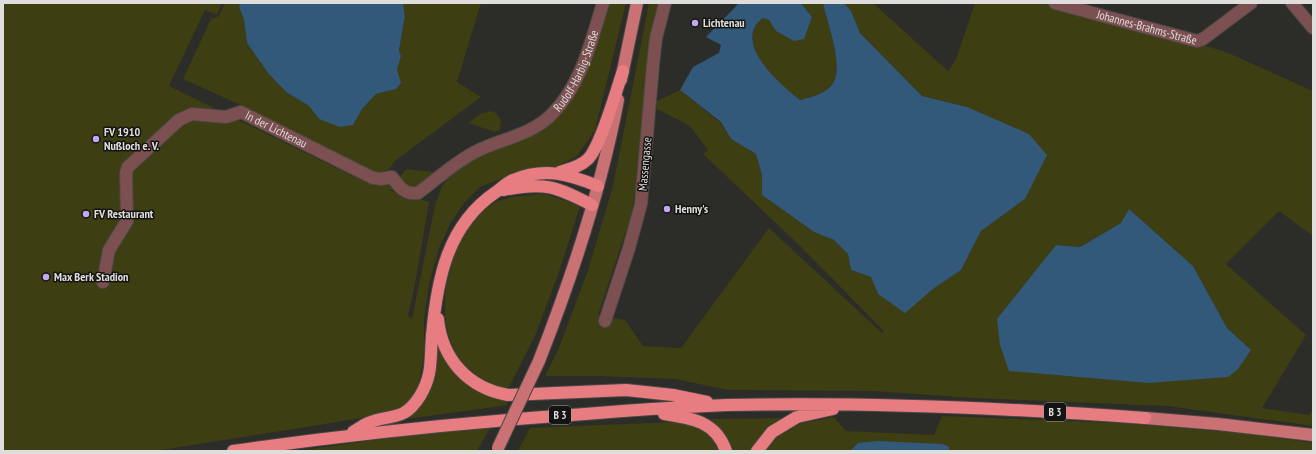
<svg xmlns="http://www.w3.org/2000/svg" width="1316" height="454" font-family="'PT Sans Narrow',sans-serif">
<style>
.green{fill:#3d3e12;fill-rule:evenodd}
.water{fill:#32587a}
.lines{fill:none;stroke-linecap:round;stroke-linejoin:round}
.minor-casing{stroke:#494845;stroke-width:14}
.major-casing{stroke:#494845;stroke-width:14}
.highway-casing{stroke:#494845;stroke-width:14}
.minor{stroke:#7c5050;stroke-width:12}
.major{stroke:#ca7173;stroke-width:12}
.highway{stroke:#e87d81;stroke-width:12}
.major-bridge-casing{stroke:#494845;stroke-width:14;stroke-linecap:butt}
.major-bridge{stroke:#ca7173;stroke-width:12}
.poi-dot{fill:#c1a8f3;stroke:#141412;stroke-width:1.5}
.labels{text-anchor:middle;stroke-width:3;stroke-linejoin:round;paint-order:stroke}
.shield{fill:#141412;stroke:#a2a19f;stroke-width:1}
.shield-label{font-size:11px;font-weight:bold;fill:#dfdedc}
.poi-label{font-size:12px;font-weight:bold;fill:#dfdedc;stroke:#141412;text-anchor:start}
.street-label{font-size:12px;fill:#dfdedc;stroke:#141412}
</style>
<rect width="100%" height="100%" fill="#2c2c28"/>
<!-- green -->
<path class="green" d="M3,3H222L217,15L205,10L169,86L363,181L376,186L388,183L394,185L395,190H388L429,202L415,284L408,316L412,319L435,205L442,186L451,174L462,166L483,154L549,123L608,3H626L595,130L577,156L557,166L527,169L480,187L465,202L451,222L439,248L429,284L424,320V353L419,384L407,405L381,415L155,451H3Z
M225,3H240L239,7L244,20L247,43L268,73L286,92L309,106L319,119L353,125L362,109L376,94L396,89L397,70L401,56L399,50L405,16L403,3H481L457,82L481,97L395,161L387,172L381,176L234,102L183,79L211,19L219,16Z
M649,3H659L648,73L637,182L631,216L598,315L625,320L643,346L681,348L769,228L882,333L884,331L800,246L703,154L708,150L690,126L657,109V101L680,90L721,123L731,139L756,154L762,175V195L814,232L834,240L848,254L851,270L871,277L878,294L933,289L961,270L981,231L1025,199L967,107L922,96L860,33L851,11L844,3H873L948,71L956,59L975,3H1044L1163,38L1206,46L1226,52L1313,91V236L1279,211L1226,264L1306,335L1262,408L1309,415L1313,409V426L1167,406L973,398L873,391L728,390L675,379L600,376H545L558,350L588,270L613,186ZM1129,209L1193,266L1227,328L1251,350L1148,383L1095,377L1056,245L1080,247L1121,223Z
M801,3H823C827,24 846,69 831,86C823,95 810,97 800,100C779,85 732,42 763,18L769,20L776,31L812,17Z
M491,111L496,113L501,120L500,130L495,132L468,123L480,114Z
M406,169L433,172L421,186L412,189L400,180V177Z
M545,194L580,206L560,269L535,336L508,389C494,385 476,379 466,367C432,330 443,264 470,225C475,218 487,208 494,203C505,196 532,195 545,194Z
M437,341L447,362L502,399L508,405L407,419L428,390Z
M942,416L1118,423L1241,433L1313,443V451H949V447L858,443L850,451H762L774,436L799,424L834,417L846,431L934,435Z
M785,418L752,451H732L727,438L709,419Z
M672,422C695,425 709,428 719,451H518L530,428Z
M490,428L477,451H295L413,435Z"/>
<!-- water -->
<path class="water" d="M240,3H403L405,16L399,50L401,56L397,70L401,83L396,89L376,94L362,109L353,125L340,127L319,119L309,106L286,92L268,73L247,43L244,20L239,7Z
M739,3H801L812,17L804,39L794,41L776,31L769,20L763,18C731,42 780,85 800,100C810,97 823,95 831,86C846,69 827,24 823,3H844L851,11L860,33L922,96L967,107L1029,134L1047,155L1025,199L981,231L961,270L933,289L905,313L878,294L871,277L851,270L848,254L834,240L814,232L762,195V175L756,154L731,139L721,122L680,90L693,67L719,53L721,45L706,37Z
M1129,209L1193,266L1227,328L1251,350L1238,369L1228,377L1148,383L1009,371L1000,345L997,319L1056,245L1080,247L1121,223Z
M877,441L943,444L949,447V451H850L858,443Z"/>
<g class="lines">
<!-- minor casing -->
<g class="minor-casing">
<g id="minor">
<path id="s1" d="M1055,3L1197,41L1203,39L1251,3"/>
<path d="M1292,3L1313,28"/>
<path id="s2" d="M103,282L109,250L127,221L126,173L128,167L179,120L192,114L226,117L241,112L373,178L381,179L392,177C399,187 405,195 418,193C437,179 454,163 475,152C500,139 533,135 553,113C582,83 591,41 603,3"/>
<path d="M605,321L629,248L641,204L653,65L656,38L665,3"/>
</g>
</g>
<!-- major casing -->
<g class="major-casing">
<path id="major" d="M621,80L637,3
M539,361C572,277 601,190 618,100
M1145,418L1218,424L1313,435"/>
</g>
<!-- highway casing -->
<g class="highway-casing">
<path id="highway" d="M560,172C569,169 580,167 588,159C601,146 616,91 623,71
M503,190C545,182 555,186 592,205
M438,319C442,359 468,388 508,395L626,390L673,395L707,402
M664,414C691,418 716,421 726,451
M353,432C358,429 363,425 368,423C391,413 403,423 420,396C433,375 430,359 432,335C437,280 447,225 496,192C502,188 507,182 513,180C545,167 568,174 598,186
M233,451C351,434 467,422 585,414C632,410 680,407 727,405C867,402 1006,408 1145,418
M757,451L772,432L797,417L833,409"/>
</g>
<!-- minor -->
<use href="#minor" class="minor"/>
<!-- major -->
<use href="#major" class="major"/>
<!-- highway -->
<use href="#highway" class="highway"/>
<!-- major-bridge casing -->
<g class="major-bridge-casing">
<path id="major-bridge" d="M498,448L539,361"/>
</g>
<!-- major-bridge -->
<use href="#major-bridge" class="major-bridge"/>
</g>
<!-- markers -->
<g class="poi-dot">
<circle cx="695" cy="23" r="4"/>
<circle cx="96" cy="139" r="4"/>
<circle cx="667" cy="209" r="4"/>
<circle cx="86" cy="214" r="4"/>
<circle cx="46" cy="277" r="4"/>
</g>
<g class="labels">
<!-- shield labels -->
<g class="shield">
<rect x="1044" y="403" width="22" height="18" rx="3"/>
<rect x="549" y="406" width="22" height="18" rx="3"/>
</g>
<g class="shield-label">
<text x="1055" y="416">B 3</text>
<text x="560" y="419">B 3</text>
</g>
<!-- poi labels -->
<g class="poi-label">
<text x="703" y="27">Lichtenau</text>
<text x="104" y="136">FV 1910<tspan x="104" dy="14">Nußloch e. V.</tspan></text>
<text x="675" y="213">Henny's</text>
<text x="94" y="218">FV Restaurant</text>
<text x="54" y="281">Max Berk Stadion</text>
</g>
<!-- street labels -->
<g class="street-label">
<text dy="4" stroke="none"><textPath href="#s1" startOffset="95">Johannes-Brahms-Straße</textPath></text>
<text dy="4" stroke="none"><textPath href="#s2" startOffset="661">Rudolf-Harbig-Straße</textPath></text>
<text dy="4" stroke="none"><textPath href="#s2" startOffset="294">In der Lichtenau</textPath></text>
<text transform="translate(645 164) rotate(-85)" y="4">Massengasse</text>
</g>
</g>
<!-- border -->
<rect width="1316" height="454" fill="none" stroke="#dfdedc" stroke-width="8"/>
</svg>
